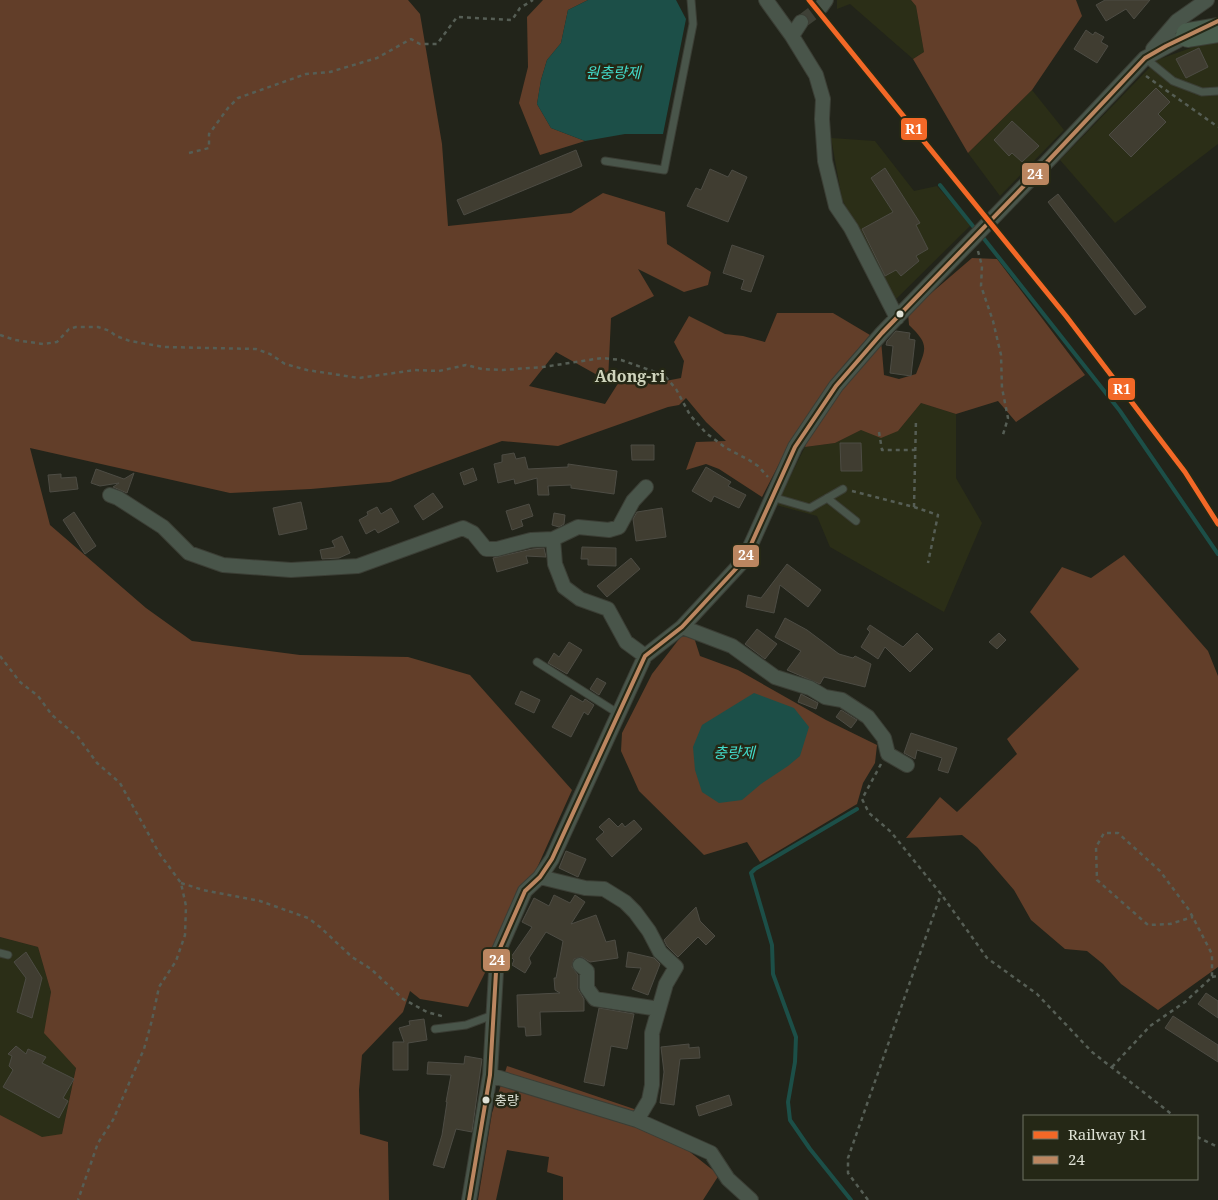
<svg xmlns="http://www.w3.org/2000/svg" width="1218" height="1200" font-family="'Noto Serif','Noto Sans KR',serif">
<style>
.built{fill:#2b2e17}
.green{fill:#623e29}
.water{fill:#1c4f48}
.lines{fill:none;stroke-linecap:round;stroke-linejoin:round}
.stream{stroke:#1c4f48;stroke-width:4}
.building{fill:#403d31;stroke:#4d4c44}
.minor-tunnel{stroke:#3e4036;stroke-width:14;stroke-dasharray:14 7;stroke-linecap:butt}
.service-casing{stroke:#3b3e35;stroke-width:9}
.minor-casing{stroke:#3b3e35;stroke-width:16}
.trunk-casing{stroke:#3b3e35;stroke-width:26}
.path{stroke:#565e55;stroke-width:2.5;stroke-dasharray:4 4;stroke-linecap:butt}
.service{stroke:#49554a;stroke-width:7}
.minor{stroke:#49554a;stroke-width:14}
.trunk{stroke:#4a5e4e;stroke-width:24}
.bus-1-casing{stroke:#252816;stroke-width:8}
.bus-1{stroke:#bb8660;stroke-width:4}
.rail-1-casing{stroke:#252816;stroke-width:9}
.rail-1{stroke:#f36827;stroke-width:5}
.bus-dot{fill:#dee1d5;stroke:#252816;stroke-width:2}
.labels{text-anchor:middle;stroke-width:5;stroke-linejoin:round;paint-order:stroke}
.bus-label{font-size:13px;fill:#dee1d5;stroke:#252816;text-anchor:start}
.water-label{font-size:15px;font-style:italic;fill:#42dccc;stroke:#252816}
.quarter-label{font-size:16px;font-weight:bold;fill:#d0d5bd;stroke:#252816}
.line-badge{stroke:#252816;stroke-width:2}
.badge-label{font-size:14px;text-anchor:middle;font-weight:bold;fill:#fff}
</style>
<rect width="100%" height="100%" fill="#22241a"/>
<!-- built -->
<path class="built" d="M837,0H911L916,6L924,52L913,59L850,4L837,9Z
M1216,39H1218V144L1115,223L1060,160L1157,60Z
M1032,90L1064,130L1000,196L968,153Z
M831,138L875,141L914,191L937,186L971,225L893,302L842,199Z
M921,403L956,414V478L982,523L944,612L830,547L817,516L776,505L805,447L835,443L861,430L898,431Z
M0,937L38,947L51,992L45,1033L76,1067L62,1134L10,1200H0Z"/>
<!-- green -->
<path class="green" d="M0,0H408L420,14L442,144L448,226L571,213L603,193L665,212L667,244L711,272L708,285L684,292L638,269L654,296L611,318L608,381L556,352L529,386L605,404L624,374L650,384L681,378L684,361L674,342L689,316L725,334L743,336L765,342L777,313H833L870,335L844,365L806,422L794,435L762,497L719,469L706,464L686,470L696,442L726,441L706,422L686,398L679,405L668,407L558,446L502,441L390,482L311,489L230,493L30,448L50,525L146,608L192,641L300,655L408,657L470,675L572,790L537,868L468,1007L420,999L410,991L403,1012L362,1055L359,1090L360,1134L388,1142L389,1200H0V1115L42,1137L62,1134L76,1068L44,1033L51,992L38,947L0,937Z
M543,0H588L568,10L561,43L547,60L541,80L537,104L551,128L585,141L540,155L519,103L528,67L527,17Z
M911,0H1076L1082,16L1032,90L968,153L913,59L924,52L916,6Z
M972,258L997,259L1085,375L1016,422L998,401L956,414L921,403L898,431L881,438L861,430L835,443L805,447L811,429L881,340L884,375L899,379L916,374C926,348 930,345 909,325L908,313Z
M1124,555L1208,651L1218,676V967L1158,1010L1121,984L1103,964L1087,951L1065,949L1031,920L1014,890L977,847L962,835L906,838L940,797L957,812L1017,754L1007,739L1079,669L1030,612L1062,567L1091,578Z
M690,625L700,656L738,670L826,720L877,745L875,763L863,783L857,804L760,862L747,842L704,855L639,791L621,751L622,733L652,674Z
M507,1066L637,1110L719,1175L703,1200H563V1177L547,1172L549,1157L507,1150L496,1200H478L492,1113Z"/>
<!-- water -->
<path class="water" d="M588,0H676L686,19L663,134H625L585,141L551,128L537,104L541,80L547,60L561,43L568,10Z
M754,693L794,708L809,727L800,756L788,766L761,784L742,800L719,803L702,792L695,770L693,747L702,725Z"/>
<g class="lines">
<!-- stream -->
<path class="stream" d="M940,185L976,230
M981,235L1120,411L1218,554
M851,1200L810,1149L790,1120L788,1102L795,1062L796,1037L773,974L772,945L751,873L755,869L857,809"/>
</g>
<!-- building -->
<path class="building" d="M1105,0H1150L1134,19L1126,9L1106,21L1096,5Z
M1086,30L1093,35L1095,32L1104,37L1101,42L1108,46L1097,63L1074,49Z
M1199,48L1208,67L1186,78L1176,59Z
M1156,88L1170,102L1158,114L1166,122L1131,157L1109,135Z
M1012,121L1039,146L1022,162L1012,153L1009,156L994,140Z
M576,150L582,166L464,215L457,200Z
M885,168L920,223L916,225L928,249L916,256L919,261L901,276L896,270L885,276L862,229L893,212L871,178Z
M710,169L728,177L732,170L747,177L728,222L687,206L696,188L701,190Z
M1058,194L1146,307L1135,315L1048,202Z
M732,245L764,256L751,292L741,289L744,280L723,273Z
M896,331L910,333L909,339L915,340L911,376L890,373L893,346L886,345L887,341Z
M840,443H861L862,471H841Z
M631,445H654V460H632Z
M514,453L516,459L525,457L528,469L568,467V464L617,471L614,494L571,488V485L548,486L549,495H538L537,478L515,484L514,479L498,483L494,464L502,462V455Z
M706,467L731,482L728,486L746,495L739,508L714,496L711,502L692,491Z
M473,468L477,480L464,485L460,473Z
M96,469L124,479L134,473L127,493L113,487L119,483L100,486L91,483Z
M61,474V478L76,477L78,489L50,492L48,475Z
M433,493L443,507L423,520L414,506Z
M301,502L307,529L279,535L273,508Z
M529,504L533,516L521,520L523,526L512,530L506,511Z
M377,507L381,514L391,508L399,522L378,533L375,529L366,534L359,520L368,515L367,512Z
M662,508L666,537L636,541L633,519L637,512Z
M74,512L96,546L85,554L63,520Z
M554,513L565,515L564,524L559,527L552,525Z
M342,536L350,553L339,558L322,559L320,550L335,547L332,541Z
M582,547L616,548V566L588,565V559H581Z
M544,548L546,557L526,556L528,563L497,572L493,558L532,549Z
M631,558L640,569L607,597L597,586Z
M787,564L821,590L808,607L780,585L774,613L746,607L748,595L761,598Z
M785,618L807,630L839,654L853,658L855,656L871,664L865,687L824,677L820,684L787,670L801,651L775,637Z
M870,625L903,647L917,633L933,649L910,672L885,647L878,659L861,647L870,632L867,629Z
M757,629L777,644L765,659L745,644Z
M999,633L1006,640L997,649L989,642Z
M569,642L582,650L567,674L548,663L554,653L559,657Z
M597,678L606,683L599,695L590,689Z
M521,691L540,700L534,713L515,704Z
M801,694L818,703L816,709L798,702Z
M571,695L583,702L585,699L594,705L588,715L584,712L571,737L552,727Z
M841,710L857,720L851,728L836,717Z
M911,733L957,748L948,773L938,770L942,758L917,750L915,759L904,753Z
M609,818L618,827L622,823L625,827L634,820L642,829L612,857L596,839L604,832L599,827Z
M566,851L586,859L578,877L559,868Z
M554,895L570,903L575,895L585,902L571,924L596,915L606,942L615,940L618,958L590,962L582,957L574,959L572,967L578,975V989L584,999V1011L540,1012L541,1035L526,1036L525,1027H518L517,995L560,993L555,990L554,978H556L563,941L546,932L529,958L531,963L525,973L512,965L514,960L511,957L532,927L522,922L534,898L549,906Z
M696,907L700,921L715,936L706,945L698,937L678,957L667,946L664,940Z
M26,952L42,978L32,1018L17,1012L26,978L14,962Z
M628,952L654,958L660,964L648,995L632,989L641,968L626,967Z
M1206,993L1218,1001V1018L1198,1004Z
M599,1008L634,1014L627,1049L611,1046L604,1086L584,1082Z
M1173,1016L1218,1045V1062L1165,1028Z
M424,1019L427,1040L408,1043V1070H393V1042H404L399,1028L410,1025L409,1021Z
M689,1044V1048L699,1047L700,1058L680,1059L674,1105L660,1103L664,1072L661,1047Z
M16,1046L26,1054L28,1049L46,1057L42,1063L74,1079L63,1098L68,1101L59,1118L3,1087L13,1070L9,1066L12,1056L8,1054Z
M465,1056L482,1059L472,1132L456,1129L444,1168L433,1165L442,1135L447,1102H446L451,1075L427,1074L428,1062L464,1064Z
M729,1095L732,1105L699,1116L696,1106Z"/>
<g class="lines">
<!-- minor-tunnel -->
<path class="minor-tunnel" d="M801,22L821,7"/>
<!-- service casing -->
<g class="service-casing">
<path id="service" d="M1145,58L1173,81L1202,92L1218,91
M605,161L664,170L693,24L691,0
M772,497L810,508L843,489
M827,498L856,521
M537,662L619,714
M0,953L8,955
M435,1029L466,1025L493,1015"/>
</g>
<!-- minor casing -->
<g class="minor-casing">
<path id="minor" d="M766,0L792,36
M821,7L826,0
M801,22L792,36L816,75L823,99L822,119L825,161L836,206L851,228L897,318
M1153,49L1177,21L1207,0
M110,495L118,498L163,527L189,553L223,565L291,570L358,566L463,528L473,533L486,549H497L531,540L553,539
M682,627L732,646L775,677L810,688L825,697L842,700L868,717L884,738L888,754L907,765
M645,656L626,642L608,609L580,599L564,587L555,564L553,539L578,527L609,530L619,527L633,501L646,487
M540,877L585,888L604,889L625,902L635,912L649,931L660,952L676,967L666,984L652,1033V1085L649,1100L637,1120
M580,965L587,971V988L595,999L659,1009
M490,1075L637,1120L711,1153L728,1179L751,1200
M469,1200L490,1075L497,955L525,891L540,877L552,859L645,656L682,627L744,560L795,447L836,386L882,333L1048,161L1145,58L1194,32"/>
</g>
<!-- trunk casing -->
<g class="trunk-casing">
<path id="trunk" d="M1188,35L1218,30"/>
</g>
<!-- path -->
<path class="path" d="M1146,76L1218,127
M189,153L209,148V134L228,108L238,98L306,74L330,72L377,58L411,39L420,44H437L457,17L512,20L520,8L533,0
M978,251L982,266L981,286L993,321L1001,355L1002,388L1008,418L1002,438
M0,335L15,340L43,344L57,342L69,329L76,327H98L110,331L116,336L130,341L164,347L256,349L270,354L285,364L307,370L359,378L415,370L439,371L466,365L482,369L502,370L543,367L602,358L621,360L664,375L676,389L690,415L706,433L726,448L749,460L758,466L768,477
M879,432L882,450H915
M852,491L914,507L938,515L928,563
M914,507L916,419
M0,656L20,682L38,696L52,715L78,737L97,763L120,783L159,853L181,883L186,906L185,935L176,961L159,987L152,1020L144,1049L113,1120L98,1143L78,1200
M881,764L862,799L869,813L891,832L941,894L987,958L1037,994L1092,1052L1174,1116
M181,883L203,890L260,901L308,918L320,927L352,957L371,969L403,999L427,1012L445,1017
M1212,977L1218,976
M1112,1067L1150,1026L1185,1002L1212,977V954L1189,910L1160,871L1118,833H1104L1096,847L1097,880L1148,925L1170,924L1193,917
M1197,1137L1218,1147
M868,1200L848,1173V1158L941,894"/>
<!-- service -->
<use href="#service" class="service"/>
<!-- minor -->
<use href="#minor" class="minor"/>
<!-- trunk -->
<use href="#trunk" class="trunk"/>
<!-- bus-1 casing -->
<g class="bus-1-casing">
<path id="bus-1" d="M469,1200L490,1075L497,955L525,891L540,877L552,859L645,656L682,627L744,560L795,447L836,386L882,333L1048,161L1145,58L1166,46L1218,21"/>
</g>
<!-- bus-1 -->
<use href="#bus-1" class="bus-1"/>
<!-- rail-1 casing -->
<g class="rail-1-casing">
<path id="rail-1" d="M809,0L1066,316L1185,472L1218,524"/>
</g>
<!-- rail-1 -->
<use href="#rail-1" class="rail-1"/>
</g>
<!-- markers -->
<g class="bus-dot">
<circle cx="900" cy="314" r="4.5"/>
<circle cx="486" cy="1100" r="4.5"/>
</g>
<g class="labels">
<!-- bus labels -->
<g class="bus-label">
<text x="495" y="1105">충량</text>
</g>
<!-- water labels -->
<g class="water-label">
<text x="613" y="78">원충량제</text>
<text x="734" y="758">충량제</text>
</g>
<!-- quarter labels -->
<g class="quarter-label">
<text x="630" y="382">Adong-ri</text>
</g>
</g>
<g class="line-badge">
<rect x="900" y="117" width="28" height="24" rx="5" fill="#f36827"/>
<rect x="1021" y="162" width="29" height="24" rx="5" fill="#bb8660"/>
<rect x="1107" y="377" width="29" height="24" rx="5" fill="#f36827"/>
<rect x="732" y="544" width="28" height="24" rx="5" fill="#bb8660"/>
<rect x="482" y="948" width="29" height="24" rx="5" fill="#bb8660"/>
</g>
<g class="badge-label">
<text x="914" y="134">R1</text>
<text x="1035" y="179">24</text>
<text x="1122" y="394">R1</text>
<text x="746" y="560">24</text>
<text x="497" y="965">24</text>
</g>
<!-- legend -->
<rect x="1023" y="1115" width="175" height="65" fill="#252816" stroke="#6f7262"/>
<rect x="1033" y="1131" width="25" height="8" fill="#f36827" stroke="#6f7262"/>
<text x="1068" y="1140" font-size="15" fill="#dee1d5">Railway R1</text>
<rect x="1033" y="1156" width="25" height="8" fill="#bb8660" stroke="#6f7262"/>
<text x="1068" y="1165" font-size="15" fill="#dee1d5">24</text>
</svg>
